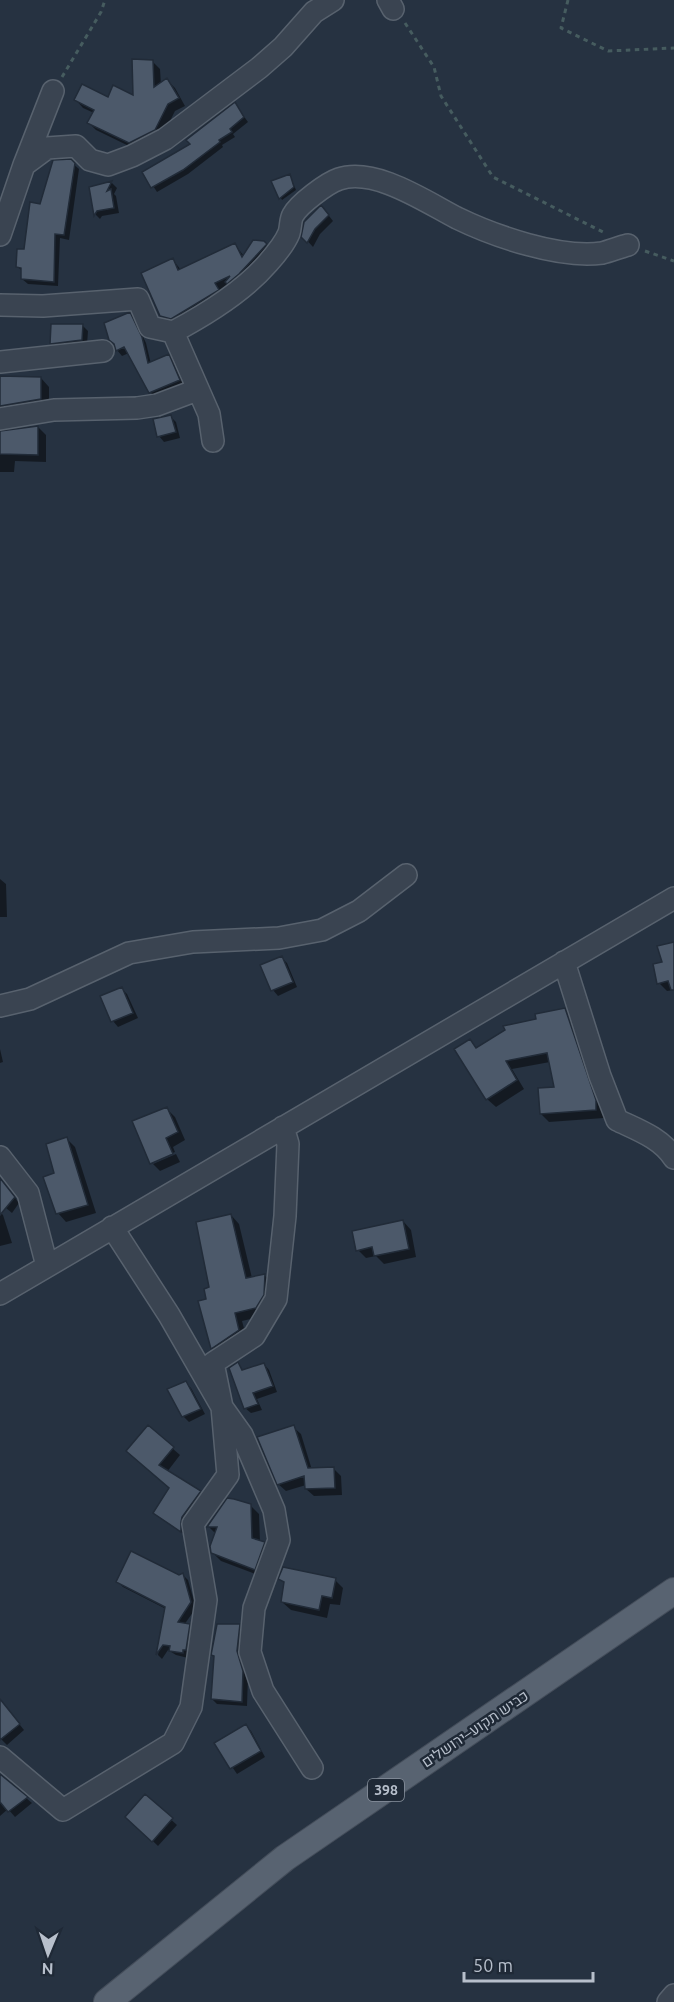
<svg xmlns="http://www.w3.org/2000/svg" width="674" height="2002" font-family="Ubuntu,Heebo,sans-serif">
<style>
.shadow{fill:#0007}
.building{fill:#4c596a;stroke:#212b38;stroke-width:1.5}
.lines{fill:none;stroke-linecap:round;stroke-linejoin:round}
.minor-casing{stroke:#58626e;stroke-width:24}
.major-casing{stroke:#444d5a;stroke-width:28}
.path{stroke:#465c5f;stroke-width:3;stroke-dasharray:4.5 4.5;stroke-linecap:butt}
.minor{stroke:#3a4451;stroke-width:21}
.major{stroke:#586371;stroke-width:26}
.labels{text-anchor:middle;stroke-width:5;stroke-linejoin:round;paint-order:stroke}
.shield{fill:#1f2936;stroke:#89929e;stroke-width:1.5}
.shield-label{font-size:14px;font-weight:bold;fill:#b7bfcb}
.street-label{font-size:15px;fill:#b7bfcb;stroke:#1f2936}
</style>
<rect width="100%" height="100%" fill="#263241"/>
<!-- shadow -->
<path class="shadow" d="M153,62L160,69L161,85L167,80L175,88L185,106L175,111L162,137L137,150L96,130L89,123L94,113L83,108L76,100L135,98Z
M235,104L248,122L233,134L235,137L222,145L223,147L188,174L157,192L144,172L192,145Z
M70,161L79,169L69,240L60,238L58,286L28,284L22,279L23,272L18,267L25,251L41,206Z
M290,176L296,190L282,200L273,182Z
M112,183L117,188L114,194L116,196L119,213L102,216L100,219L96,215L91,188Z
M326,212L333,221L320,234L313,247L303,236Z
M263,242L274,253L226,298L170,324L161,315L173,260L181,270L235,245L244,256Z
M129,314L135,320L146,343L151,364L168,355L174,361L185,386L155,398L150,392L129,353L122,356L117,350Z
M83,326L88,331L87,345L57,349L52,343Z
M0,378H41L49,387V407L0,418Z
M171,417L176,422L180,438L164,442L159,436Z
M38,427L46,435V462L15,461L14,472H0V433Z
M0,879L6,884L7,917H0Z
M674,944V990L667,991L659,983Z
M281,957L287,963L297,987L278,996L273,990Z
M122,989L127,994L138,1018L118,1027L113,1021L102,997Z
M565,1009L573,1018L603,1110L604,1118L549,1122L541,1114L556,1088L550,1062L512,1069L524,1089L496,1107L487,1099L470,1041L478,1049Z
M0,1049L3,1062L0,1063Z
M166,1108L175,1117L185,1140L173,1147L175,1152L153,1161V1164L176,1154L180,1162L160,1171L152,1163Z
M67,1139L75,1147L96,1213L66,1222L58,1213L56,1174Z
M0,1178L19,1203L12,1213L0,1203Z
M0,1212L3,1215L12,1243L0,1246Z
M231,1215L239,1224L252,1278L264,1275L273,1283L264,1316L242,1321L247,1339L220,1357L212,1349L200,1302L208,1300Z
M403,1221L411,1230L416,1257L384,1264L376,1256L366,1258L358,1250Z
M238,1364L244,1371L264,1364L269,1370L277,1392L257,1399L262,1410L251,1413L245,1408Z
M186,1383L191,1388L205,1414L189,1422L183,1416Z
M148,1427L180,1455L167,1472L200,1492L207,1499L188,1537L155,1513L170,1488L135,1457Z
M293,1427L301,1434L312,1470L334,1469L341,1476L342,1495L314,1496L306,1489V1485L286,1491L278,1484Z
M251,1506L259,1514L260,1542L272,1552L263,1577L221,1561L212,1552L216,1534L209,1527Z
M183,1575L188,1580L196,1608L184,1625L189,1626L194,1631L188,1658L176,1655L168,1650L162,1659L158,1655L166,1609L123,1587L118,1582Z
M280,1578L335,1580L343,1588L340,1605L330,1604L327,1618L291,1610L282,1602L285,1584Z
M239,1626L244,1631L248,1677L247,1706L217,1704L212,1699Z
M0,1700L24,1730L7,1745L0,1738Z
M246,1726L251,1731L265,1757L237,1774L216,1743Z
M0,1776L32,1803L15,1817L8,1809L0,1816Z
M145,1796L177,1825L158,1846L127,1816Z"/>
<!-- building -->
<path class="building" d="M132,59L153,60L154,87L167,78L179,98L168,104L155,130L129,143L87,123L94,110L74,100L82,84L108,97L113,85L133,95Z
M235,102L244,117L230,129L232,132L219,140L220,142L183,170L151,188L142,172L190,144L186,140Z
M71,159L75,163L64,235L55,234L54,282L21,279V268L16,267L17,249H24L30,202L40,204L53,160Z
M290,174L294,187L279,199L271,181Z
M112,181L107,191L111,189L114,208L97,211L94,216L89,187Z
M321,205L329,215L315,229L307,243L301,237L304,222Z
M253,240L264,241L267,244L239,274L227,284L225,282L230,276L215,283L219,290L171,319L160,316L141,273L173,258L178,270L235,243L242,257Z
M130,312L142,337L148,363L169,354L180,380L149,393L124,347L116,351L114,344L109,340L104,323Z
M51,324H83L82,340L50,344Z
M0,376L41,377V399L0,406Z
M171,415L176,432L157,437L153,419Z
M38,426V455L0,454V431Z
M674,942V990H671L668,981L657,984L653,964L662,962L657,946Z
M282,956L293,982L271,991L260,965Z
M122,987L133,1013L111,1022L100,996Z
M565,1008L596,1100V1110L540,1114L538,1088L554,1087L547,1053L506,1061L517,1080L486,1100L454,1049L470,1039L476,1048L505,1030L503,1026L536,1019L535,1014Z
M167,1107L178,1132L166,1138L173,1154L150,1164L132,1121Z
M67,1137L88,1205L56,1214L43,1177L54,1173L46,1144Z
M0,1178L15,1197L0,1215Z
M231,1214L246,1278L265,1274L264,1295L256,1308L235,1313L239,1330L211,1349L198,1301L206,1299L204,1289L209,1287L196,1222Z
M403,1220L409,1249L374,1256L372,1247L356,1251L352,1231Z
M238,1362L242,1370L264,1363L273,1386L253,1393L258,1404L244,1409L229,1368Z
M186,1381L201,1409L182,1417L167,1389Z
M148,1425L174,1447L159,1465L201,1491L182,1517L181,1522V1532L153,1513L169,1488L126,1451Z
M294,1425L308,1468L334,1467L335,1488L305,1489L304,1476L277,1485L257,1437Z
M227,1498L234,1499L251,1504L252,1538L265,1542L255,1570L211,1553L210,1546L217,1527H207Z
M131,1551L179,1575L183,1573L191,1602L178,1622L190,1624L186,1650H183V1653L169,1651L170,1646L163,1645L156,1655L165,1607L116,1582Z
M283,1567L336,1578L332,1598L322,1596L319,1610L281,1602L284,1582L278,1579Z
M217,1624H240L237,1651L243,1671L242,1702L211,1699L214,1656L211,1655Z
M0,1699L20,1724L0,1740Z
M246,1724L261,1751L230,1769L214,1743Z
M0,1774L28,1797L8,1812L0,1802Z
M145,1794L173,1818L152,1842L125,1817Z"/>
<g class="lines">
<!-- minor casing -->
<g class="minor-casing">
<path id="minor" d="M388,0L393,9
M24,165L47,148L76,146L90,160L108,165L132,156L165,139L259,68L283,47L314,12L333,0
M0,235L24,165L53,91
M0,305L43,306L138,299L150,327L173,332C207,314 243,292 268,263C276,254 285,243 289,233C291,227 290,220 293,215C299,204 327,183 339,179C375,167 426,202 457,218C494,236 560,259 602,253C610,251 620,247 628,245
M173,332L209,414L213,441
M0,362L103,351
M0,419L54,410L137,408L157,405L197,390
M564,962L600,1076L617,1120C638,1130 661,1138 674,1158
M0,1006L30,999L129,953L193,942L279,938L322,930L359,911L406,875
M283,1127L288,1144L285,1216L276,1299L254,1336L213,1363L222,1407L242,1435L274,1510L279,1540L254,1608L250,1652L263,1691L312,1768
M0,1157L28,1193L47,1266
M0,1294L674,898
M0,1757L63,1810L173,1743L191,1707L206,1600L193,1524L228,1475L222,1407L169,1315L112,1227
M668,2002L674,1995"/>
</g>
<!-- major casing -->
<g class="major-casing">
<path id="major" d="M107,2002L285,1858L674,1591"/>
</g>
<!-- path -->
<path class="path" d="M568,0L561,28L608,51L674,48
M405,23L434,67L441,96L493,177L603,232
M62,77L101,12L105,0
M645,251L674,261"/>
<!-- minor -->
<use href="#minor" class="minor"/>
<!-- major -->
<use href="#major" class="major"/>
</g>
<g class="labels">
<!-- shield labels -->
<rect class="shield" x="368" y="1779" width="36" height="22" rx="4.5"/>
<g class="shield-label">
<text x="386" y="1795">398</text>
</g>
<!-- street labels -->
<g class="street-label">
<text transform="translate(475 1729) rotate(-34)" y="5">כביש תקוע–ירושלים</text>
</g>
</g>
<!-- north arrow -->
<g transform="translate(48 1954) rotate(182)" stroke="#1f2936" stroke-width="4.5" paint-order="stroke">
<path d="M0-4.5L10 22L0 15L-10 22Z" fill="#b7bfcb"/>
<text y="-9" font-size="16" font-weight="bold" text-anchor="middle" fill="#b7bfcb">N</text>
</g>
<!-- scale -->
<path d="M464 1972v9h129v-9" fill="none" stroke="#b7bfcb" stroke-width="3"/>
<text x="473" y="1972" font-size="18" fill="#b7bfcb" stroke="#1f2936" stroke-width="4.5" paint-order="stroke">50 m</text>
</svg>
